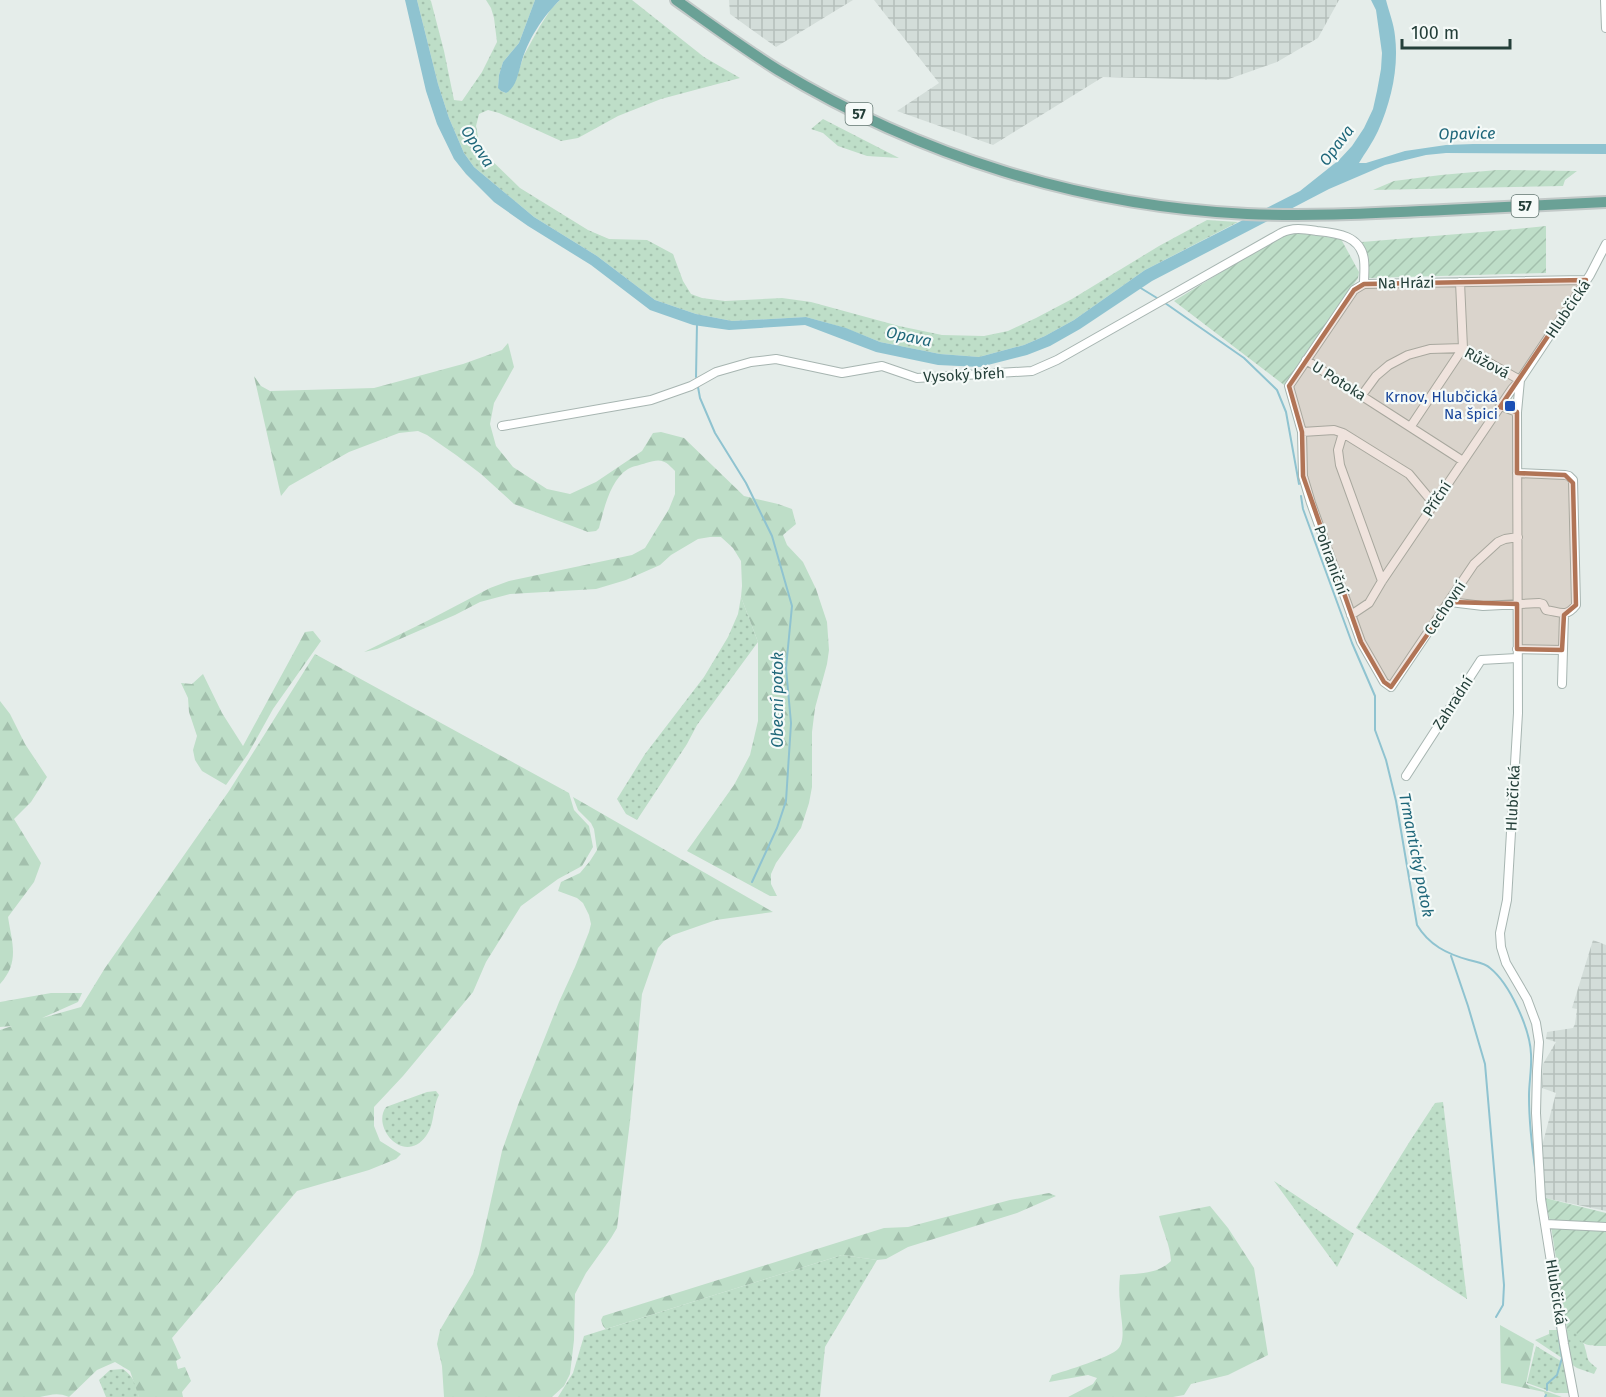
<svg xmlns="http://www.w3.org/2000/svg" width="1606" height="1397" font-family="'Fira Sans',sans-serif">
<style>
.industrial{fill:url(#industrial-grid)}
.grass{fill:url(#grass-dots)}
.forest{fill:url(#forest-firs)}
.garden{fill:url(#garden-furrows)}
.water{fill:#8fc3d0}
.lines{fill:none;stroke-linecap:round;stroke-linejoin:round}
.stream{stroke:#8fc3d0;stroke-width:2}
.minor-casing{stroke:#a7b5b1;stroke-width:10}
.major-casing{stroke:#c2c9c8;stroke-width:14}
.minor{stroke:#fff;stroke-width:8}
.major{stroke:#6aa196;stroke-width:10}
.marked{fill:#b17456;fill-opacity:0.2;stroke:#b17456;stroke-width:4.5;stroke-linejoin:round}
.transit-dot{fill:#1a4fb4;stroke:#f5faf8;stroke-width:2}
.labels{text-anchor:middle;stroke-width:4.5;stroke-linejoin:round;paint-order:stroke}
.shield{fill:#f5faf8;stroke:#637772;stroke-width:1.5}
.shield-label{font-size:14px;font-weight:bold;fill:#243f39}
.street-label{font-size:15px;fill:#243f39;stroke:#f5faf8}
.transit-label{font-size:15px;fill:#164399;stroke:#f5faf8;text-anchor:end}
.water-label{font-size:16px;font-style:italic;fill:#1f677a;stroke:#f5faf8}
</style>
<defs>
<pattern id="industrial-grid" width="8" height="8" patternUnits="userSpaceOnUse" patternTransform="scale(1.5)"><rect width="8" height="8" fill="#d3ddd9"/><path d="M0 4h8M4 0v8" fill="none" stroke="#b5bfbb"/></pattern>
<pattern id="grass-dots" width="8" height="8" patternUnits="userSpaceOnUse" patternTransform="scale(1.5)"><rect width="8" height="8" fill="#bedec8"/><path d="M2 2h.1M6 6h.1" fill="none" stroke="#a3c0ad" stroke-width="1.8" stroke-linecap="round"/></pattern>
<pattern id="forest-firs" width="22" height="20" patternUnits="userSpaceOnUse" patternTransform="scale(1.5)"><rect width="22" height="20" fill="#bedec8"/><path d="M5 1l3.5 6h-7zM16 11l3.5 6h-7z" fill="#a3c0ad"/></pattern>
<pattern id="garden-furrows" width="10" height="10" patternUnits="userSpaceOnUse" patternTransform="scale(1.5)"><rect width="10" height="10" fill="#bedec8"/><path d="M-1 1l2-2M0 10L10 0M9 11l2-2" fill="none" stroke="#a3c0ad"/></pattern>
</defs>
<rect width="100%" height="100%" fill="#e5edea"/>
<!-- industrial -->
<path class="industrial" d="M729,0H853L776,47L730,14Z
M874,0H1339L1318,38L1277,62L1226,80L1103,77L993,145L897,111L939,83Z
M1593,940L1606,945V1211L1545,1198L1542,1146L1556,1093L1542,1088L1543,1064L1556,1042L1546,1039L1547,1032L1573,1028L1575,1024L1577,1009L1572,1008Z"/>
<!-- grass -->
<path class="grass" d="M417,0H430L431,1L444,51L454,100L462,101L482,72L497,42L494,18L491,8L486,0H535L519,43L503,62L499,75L498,87L501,91L506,93L515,82L524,55L540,26L551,9L560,0H632L704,57L740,78L661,99L618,116L578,138L561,141L499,113L488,110L479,114L476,126L479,142L485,154L520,188L588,230L609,239L647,240L673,254L683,281L691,294L702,298L725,301L782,298L811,302L899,326L942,335L984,336L1008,331L1036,318L1072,299L1159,246L1207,220L1238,222L1145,270L1074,320L1045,336L1024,345L979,357L940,354L880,342L845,328L806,317L732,321L696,314L655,300L597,256L534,217L474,167L464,153L449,118L438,84Z
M823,119L899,158L867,156L838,146L823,133L811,129Z
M741,597L758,642L697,725L687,744L637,820L626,814L617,799L645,754L704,677L728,637L738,614Z
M436,1091L439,1095C432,1108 435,1125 426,1136C404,1166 371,1127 386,1107L427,1092Z
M1443,1102L1467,1299L1356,1228L1410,1141L1435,1103Z
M1274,1181L1354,1234L1337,1267Z
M842,1255L877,1260L825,1347L820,1397H558L573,1373L584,1336Z
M1549,1330H1577C1577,1338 1584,1340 1585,1348C1589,1360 1585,1359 1597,1368L1594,1374L1577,1368L1535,1340L1549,1334Z
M1536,1346L1564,1363L1569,1393H1555L1527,1383Z
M123,1369C134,1377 136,1384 139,1397H106L99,1380L110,1370Z"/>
<!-- forest -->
<path class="forest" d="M508,343L514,367L494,403L490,424L496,446L513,467L547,489L570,494L596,482L642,451L653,433L661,432L684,438L744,496L778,504L792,509L796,524L783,535L787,545L803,562L816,589L827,622L829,650L827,664L815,708L812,732V787L809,803L801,828L776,863L771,874V884L777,896H770L687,851L734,785L750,755L758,721V642L741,597L742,586L741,561L733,548L721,537H710L698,539L671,555L660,565L626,580L596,589L510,594L480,602L455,615L377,649L364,652L427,621L490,588L509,581L632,555L645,548L669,509L675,494V471C665,460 661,458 646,463C641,465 633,466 628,469C610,480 604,509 599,528L596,531L588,532L514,504L481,474L456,455L427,435L418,431L399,433L349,452L289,486L281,496L254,376L261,386L270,391L374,388L463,364L502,350Z
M313,631L321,641L273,709L248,754L226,785L202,771L195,760L193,750L197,736L189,712L188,698L181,683L192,684L203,674L222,713L243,746L305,632Z
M315,654L569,793L574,810L589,826L593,847L582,866L558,879L521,906L486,962L473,992L403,1076L374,1107V1126L380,1141L401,1154L396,1159L369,1170L297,1191L172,1338L181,1358L176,1361L178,1369L185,1367L191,1381L182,1392L183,1397H139L130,1371L115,1362L97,1370L69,1397C57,1392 51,1395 40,1397C27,1397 13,1397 0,1397V1030L12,1026L0,1027V1002L51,993H82L78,1002L42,1018L81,1007L105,968L229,791Z
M0,701L10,714L25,744L47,777L31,802L14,819L41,863L34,882L8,917C12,943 20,962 0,984Z
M573,797L773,912L716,920L673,935L664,941L658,948L642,994L630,1121L617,1228L611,1238L586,1273L575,1294L574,1340L570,1374L564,1386L552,1397H444L442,1366L437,1344L440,1330L473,1274L479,1254L502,1151L518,1105L559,1002L575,967L589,932L591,924L589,915L583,903L577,898L558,891L561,882L580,873L590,861L597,850L594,829L591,823L578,810Z
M1049,1193L1056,1196L1017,1213L908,1247L886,1259L877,1260L842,1255L606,1329L603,1326L601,1320L603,1316L884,1228L908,1227L1010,1200Z
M1210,1206L1228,1228L1254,1268L1268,1355L1228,1375L1191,1384L1184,1395L1173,1397H1068L1093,1384L1097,1378L1088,1375L1049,1382L1052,1375C1065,1371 1111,1357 1118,1349C1127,1340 1120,1315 1120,1303C1119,1294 1119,1284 1120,1275C1139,1273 1156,1275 1171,1261C1170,1244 1163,1232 1159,1216Z
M1500,1325L1534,1344L1526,1384L1562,1397H1546L1544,1392L1501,1383Z"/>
<!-- garden -->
<path class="garden" d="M1497,170L1577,171L1565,180L1563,186L1373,190L1394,181L1441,175Z
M1546,226V273L1369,278C1368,272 1369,268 1369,262C1369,254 1365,249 1362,242L1506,230Z
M1298,233L1341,239L1359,272L1358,278L1284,385L1174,301L1282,235Z
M1545,1198L1606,1213V1346C1592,1346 1578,1347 1576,1330H1567L1551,1226Z"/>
<!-- water -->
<path class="water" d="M405,0H417L438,84L449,118L464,153L474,167L534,217L597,256L655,300L696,314L732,321L806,317L846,328L880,342L940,354L979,357L1024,345L1045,336L1074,320L1145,270L1300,191L1339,160L1352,146L1364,128L1373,109L1377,91L1381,69L1382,53L1376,10L1371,0H1386C1389,12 1394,24 1395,36C1399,68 1391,102 1378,131C1373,142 1365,153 1359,163H1366L1405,151L1446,145L1473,144H1606V154L1446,153L1426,155L1385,165L1329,189L1152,281L1080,329L1050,346L1027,355L980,367L938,365L876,352L805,325L729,330L693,325L650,310L591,265L528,226L494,202L466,174L454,159L437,124L426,91Z
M535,0H560C543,16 527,41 521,64C518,74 516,88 506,93L501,91L498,88L499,75L503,62L519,43Z"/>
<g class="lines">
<!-- stream -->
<path class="stream" d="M1139,287L1157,298
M1165,303L1244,358L1277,390L1286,412L1299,484
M696,377L697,323
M698,387L700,398L715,433L746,483L772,536L792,606L786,668L791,723L786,801L777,828L752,882
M1301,496L1303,509L1352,643L1375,696V730L1386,760L1396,801L1417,925C1429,945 1447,954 1469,960C1476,962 1485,963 1490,968C1510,984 1530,1029 1531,1054C1532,1068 1529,1082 1529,1096C1529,1122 1532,1148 1536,1174
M1451,956L1468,1006L1485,1064L1504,1285L1503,1305L1496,1317
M1547,1390V1384L1557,1375L1562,1358L1555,1310
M1545,1397L1546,1395"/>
<!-- minor casing -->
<g class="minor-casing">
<path id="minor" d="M1605,0L1606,28
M1306,360L1463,461
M1362,395L1376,376L1389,365L1408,355L1430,349L1463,348L1520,380
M1501,406L1517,412
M502,426L651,400L691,386L716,372L751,362L776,359L842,373L882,366L917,378L1032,371L1057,360L1281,233C1293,227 1304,229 1317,231C1338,233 1361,236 1364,260C1365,268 1364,276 1364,284
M1411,426L1463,348L1460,282
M1302,432L1334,430L1343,433L1409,474L1434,504
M1343,433L1338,450L1340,465L1382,581
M1518,537L1505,539L1498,542L1474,564L1391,687L1384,682L1361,642L1311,503L1303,476L1302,432L1289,386L1354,290L1364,284L1586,280
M1450,602L1483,606L1539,603L1543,604L1546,610C1560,612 1566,618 1576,605L1573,480L1569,476L1565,475L1517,473
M1351,615L1369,603L1382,581L1512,389L1520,380
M1517,649L1562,650
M1562,684L1564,614
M1406,776L1481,660L1517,658
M1546,1224L1606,1227
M1574,1397L1564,1344L1541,1199L1536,1113L1537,1071L1539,1042L1536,1023L1527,999L1506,963L1501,947L1500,933L1507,900L1518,713L1517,412L1520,380L1590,275L1606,244"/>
</g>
<!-- major casing -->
<g class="major-casing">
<path id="major" d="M676,0C710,24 743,48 778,70C920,156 1081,206 1247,214C1313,217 1379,213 1444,210C1498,207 1552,205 1606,202"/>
</g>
<!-- minor -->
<use href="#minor" class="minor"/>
<!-- major -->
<use href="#major" class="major"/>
</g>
<!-- marked area -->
<path class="marked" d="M1586,280L1500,407L1517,412V473L1565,475L1573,483L1576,605L1564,615L1562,650L1517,649V604L1450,602L1391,687L1384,682L1361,642L1303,476L1302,432L1289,386L1354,290L1364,284Z"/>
<!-- markers -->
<rect class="transit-dot" x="1504" y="400" width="12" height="12" rx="3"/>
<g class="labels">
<!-- shield labels -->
<g class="shield">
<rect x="845.5" y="103" width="27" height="22" rx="4.5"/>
<rect x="1511.5" y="195" width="27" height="22" rx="4.5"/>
</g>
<g class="shield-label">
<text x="859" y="119">57</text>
<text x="1525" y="211">57</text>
</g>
<!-- street labels -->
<g class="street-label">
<text transform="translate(1406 283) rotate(-1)" y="5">Na Hrázi</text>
<text transform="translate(1568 309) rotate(-56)" y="5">Hlubčická</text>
<text transform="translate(1487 363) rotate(28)" y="5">Růžová</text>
<text transform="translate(964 375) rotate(-3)" y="5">Vysoký břeh</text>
<text transform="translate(1339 381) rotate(32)" y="5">U Potoka</text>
<text transform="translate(1437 499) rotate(-57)" y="5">Příční</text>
<text transform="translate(1331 560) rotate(70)" y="5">Pohraniční</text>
<text transform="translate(1445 608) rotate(-56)" y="5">Cechovní</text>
<text transform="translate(1453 703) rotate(-57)" y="5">Zahradní</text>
<text transform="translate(1513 798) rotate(-87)" y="5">Hlubčická</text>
<text transform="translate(1556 1292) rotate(81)" y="5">Hlubčická</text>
</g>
<!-- transit labels -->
<g class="transit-label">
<text x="1498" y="402">Krnov, Hlubčická<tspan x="1498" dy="17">Na špici</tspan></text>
</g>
<!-- water labels -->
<g class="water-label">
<text transform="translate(1467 133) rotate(-1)" y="6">Opavice</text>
<text transform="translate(1336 145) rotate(-53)" y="6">Opava</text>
<text transform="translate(478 146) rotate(56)" y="6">Opava</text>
<text transform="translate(909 336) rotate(12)" y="6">Opava</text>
<text transform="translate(777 700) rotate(-90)" y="6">Obecní potok</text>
<text transform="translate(1417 855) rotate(79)" y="6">Trmantický potok</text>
</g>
</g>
<!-- scale -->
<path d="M1402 39v9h108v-9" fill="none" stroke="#243f39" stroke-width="3"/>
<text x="1411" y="39" font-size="18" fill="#243f39" stroke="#f5faf8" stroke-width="4.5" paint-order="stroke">100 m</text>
</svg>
